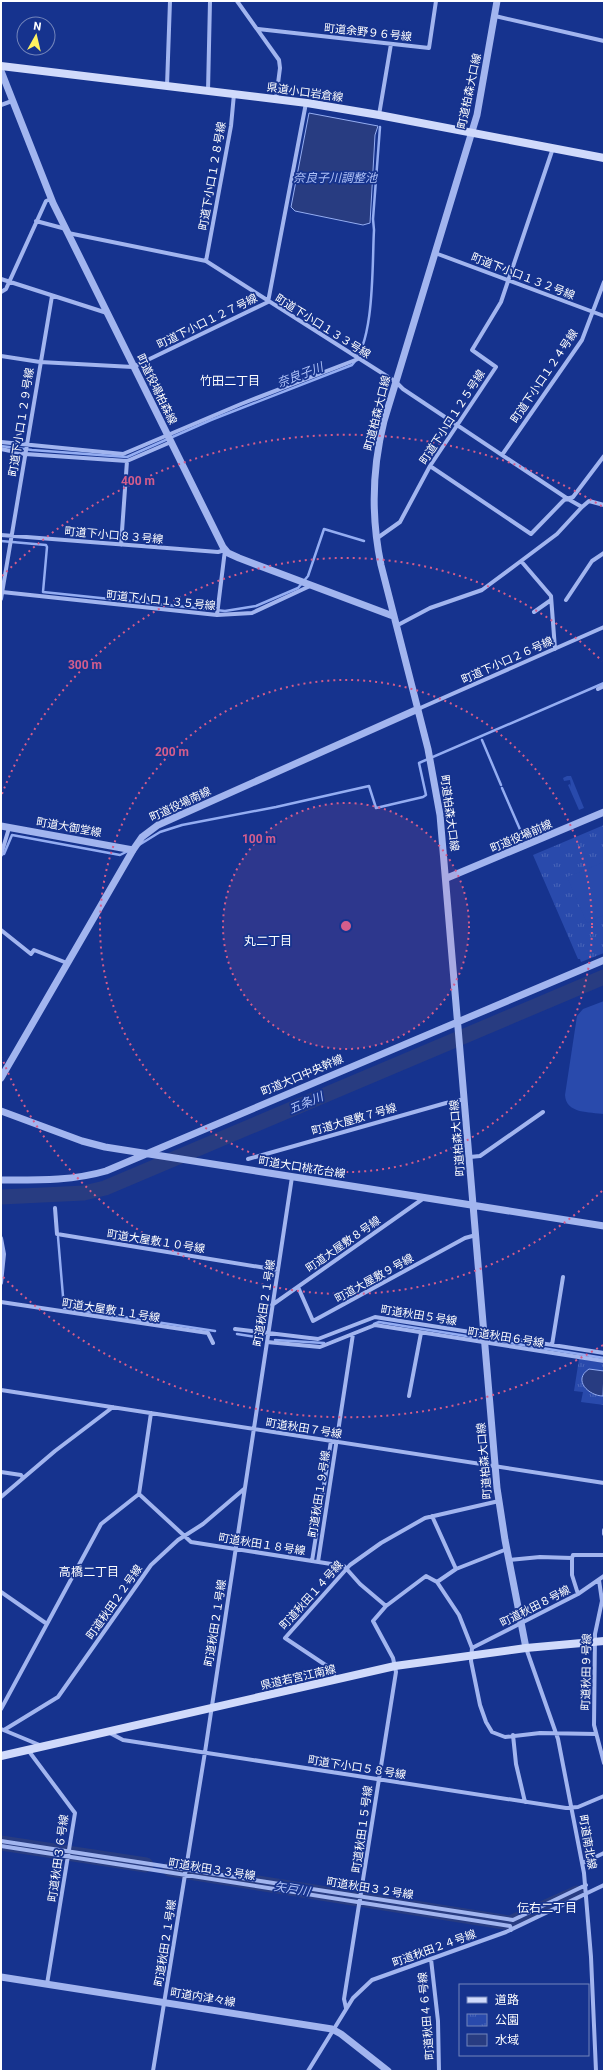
<svg xmlns="http://www.w3.org/2000/svg" width="605" height="2072" font-family="Roboto,'Noto Sans JP',sans-serif">
<style>
.park{fill:url(#park-tufts)}
.garden{fill:#294aac}
.water{fill:#283c81;stroke:#94adf2}
.lines{fill:none;stroke-linecap:round;stroke-linejoin:round}
.stream{stroke:#94adf2;stroke-width:2.5}
.river{stroke:#283c81;stroke-width:15}
.minor{stroke:#a2b5ef;stroke-width:4}
.tertiary{stroke:#a2b5ef;stroke-width:7}
.secondary{stroke:#d0dafb;stroke-width:8}
.ring{fill:none;stroke:#d45d8c;stroke-width:2;stroke-dasharray:2 4}
.labels{text-anchor:middle;stroke-width:3.5;stroke-linejoin:round;paint-order:stroke}
.street-label{font-size:11px;fill:#fff;stroke:#16338e}
.water-label{font-size:12px;font-style:italic;fill:#aec1f7;stroke:#16338e}
.neighbourhood-label{font-size:12px;fill:#fff;stroke:#16338e}
.centre{fill:#d45d8c;stroke:#16338e;stroke-width:2}
.ring-label{font-size:12px;text-anchor:middle;font-weight:bold;fill:#d45d8c;stroke:#16338e;stroke-width:3.5;stroke-linejoin:round;paint-order:stroke}
</style>
<defs>
<pattern id="park-tufts" width="24" height="20" patternUnits="userSpaceOnUse"><rect width="24" height="20" fill="#294aac"/><path d="M3 7l-1-3M5 7V3M7 7l1-3M15 17l-1-3M17 17v-4M19 17l1-3" fill="none" stroke="#4965b8"/></pattern>
</defs>
<rect width="100%" height="100%" fill="#16338e"/>
<!-- park -->
<path class="park" d="M604,825V953L581,962L580,959H578L533,855Z
M579,1359L604,1363V1405L581,1402L583,1392L574,1391Z"/>
<!-- garden -->
<path class="garden" d="M567,776H571L584,808L579,810L568,785L570,784L571,787L570,780L564,781L563,778Z
M604,862V915L587,923L567,877Z
M604,1001V1114C590,1112 566,1114 565,1095L577,1016L583,1009Z"/>
<!-- water -->
<path class="water" d="M309,113L378,126L375,135L370,223L363,225L295,211L291,207Z
M589,1369L604,1371L603,1396C589,1396 572,1380 589,1369Z"/>
<g class="lines">
<!-- stream -->
<path class="stream" d="M1,446L32,450L127,457L211,420L352,365C375,341 372,263 374,230L373,219L380,127
M1,541L46,545L47,547L43,592L225,611L256,606L298,588L308,576L324,529L364,541
M482,740L501,785
M502,788L522,834
M139,845L160,832L182,825L276,807L369,786L376,808L423,797L426,795L419,763L604,683
M1,854H4L12,835L120,855L128,851
M58,1237L64,1308L215,1331
M374,1324L379,1322L604,1358
M237,1334L263,1338
M275,1340L324,1343"/>
<!-- river -->
<path class="river" d="M1,1197L84,1193L105,1188L604,977
M1,1843L146,1865
M170,1869L510,1923L577,1893"/>
<!-- minor -->
<path class="minor" d="M237,1L279,60L280,68L276,99
M495,16L604,41
M258,29L429,48L436,1
M167,86L170,1
M208,91L210,1
M1,105L12,101
M379,115L391,44
M36,221L66,229
M68,233L206,261L396,382L403,389L568,499L582,507L589,501L604,505
M435,253L604,316
M206,261L231,126L234,94
M1,279L107,313
M1,292L6,289L46,201L51,199
M1,356L40,362L133,367L268,302L306,103
M1,442L123,454L241,404L358,359
M1,449L25,454L127,461L171,442
M502,455L582,340L604,282
M430,466L531,534L564,500L573,497L604,456
M1,535L218,552L225,550L217,615
M376,539L400,522L430,466L496,367L472,350L501,302L553,148
M121,545L127,461
M521,561L557,534L582,507
M2,592L217,615L252,613L310,586
M1,599L52,296
M566,600L592,561L604,553
M534,612L551,600
M396,626L430,608L482,590L521,561L551,596L555,649
M598,689L604,686
M418,709L604,627
M1,855L9,828
M1,930L31,954L34,950L67,963
M470,1157L480,1156L543,1112
M248,1159L446,1103L465,1099
M55,1208L57,1234L278,1270
M1,1238L4,1254L1,1283
M298,1287L313,1321L465,1238L476,1235
M1,1302L208,1333L213,1343
M272,1305L424,1198
M235,1329L318,1339L375,1317L604,1353
M267,1342L320,1347L375,1325L604,1361
M552,1345L563,1277
M1,1390L604,1483
M409,1396L421,1333
M1,1472L21,1475L23,1478
M139,1494L191,1542L344,1566L360,1584L386,1606
M1,1497L55,1451L113,1407
M432,1516L456,1569
M604,1530V1534
M507,1549L456,1569L437,1582L459,1615L472,1648L471,1661L480,1705L486,1722L492,1732L505,1737L540,1733L596,1734
M572,1558L573,1555H604
M509,1560L540,1557L572,1558V1575L578,1594
M312,1561L331,1441
M318,1562L353,1334
M599,1580L602,1601L595,1634L594,1725L604,1763
M1,1592L47,1624
M472,1648L578,1594L604,1576
M526,1648L558,1739L584,1873L591,1957L596,2071
M335,1679L333,1670L285,1638L350,1565L381,1543L425,1518L499,1501
M1,1709L101,1524L139,1494L151,1413
M1,1729L42,1746
M4,1730L58,1697L151,1565L178,1540L203,1524L244,1489
M108,1732L123,1740L566,1808L578,1807L604,1796
M513,1735L516,1764L525,1802
M28,1750L75,1813L47,1984
M1,1841L513,1920L586,1885
M1,1846L510,1926L511,1930
M583,1863L604,1853
M431,1959L438,2021L439,2071
M346,2008L344,1999L396,1672L393,1658L373,1621L386,1606L426,1576L437,1582
M153,2071L205,1752L292,1177
M308,2071L353,1998L372,1980L506,1932L604,1885"/>
<!-- tertiary -->
<path class="tertiary" d="M497,1L477,115L384,421C372,469 371,517 381,565L428,749L440,815L497,1488L505,1540L526,1648
M1,71L53,203L223,547L228,553L239,558L393,616
M1,826L133,850
M447,878L604,812
M1,1078L133,850L142,837L158,825L418,709
M1,1111L82,1141L105,1147L604,1226
M1,1180C36,1180 72,1181 106,1171L604,960
M1,1977L332,2029L341,2034L388,2071"/>
<!-- secondary -->
<path class="secondary" d="M1,66L307,103L379,115L604,158
M1,1756L395,1666L526,1648L604,1641"/>
</g>
<!-- distance rings -->
<circle cx="346" cy="926" r="123" fill="#d45d8c" fill-opacity=".12"/>
<g class="ring">
<circle cx="346" cy="926" r="123"/>
<circle cx="346" cy="926" r="246"/>
<path d="M602 1191A369 369 0 0 1 2 1058M2 794A369 369 0 0 1 602 661"/>
<path d="M603 1345A491 491 0 0 1 2 1276M2 576A491 491 0 0 1 603 507"/>
</g>
<g class="labels">
<!-- street labels -->
<g class="street-label">
<text transform="translate(368 32) rotate(6)" y="4">町道余野９６号線</text>
<text transform="translate(469 91) rotate(-78)" y="4">町道柏森大口線</text>
<text transform="translate(305 92) rotate(8)" y="4">県道小口岩倉線</text>
<text transform="translate(212 176) rotate(-80)" y="4">町道下小口１２８号線</text>
<text transform="translate(523 276) rotate(21)" y="4">町道下小口１３２号線</text>
<text transform="translate(207 321) rotate(-26)" y="4">町道下小口１２７号線</text>
<text transform="translate(323 326) rotate(32)" y="4">町道下小口１３３号線</text>
<text transform="translate(544 376) rotate(-56)" y="4">町道下小口１２４号線</text>
<text transform="translate(157 389) rotate(64)" y="4">町道役場柏森線</text>
<text transform="translate(377 413) rotate(-76)" y="4">町道柏森大口線</text>
<text transform="translate(452 417) rotate(-57)" y="4">町道下小口１２５号線</text>
<text transform="translate(21 422) rotate(-81)" y="4">町道下小口１２９号線</text>
<text transform="translate(114 535) rotate(5)" y="4">町道下小口８３号線</text>
<text transform="translate(161 600) rotate(6)" y="4">町道下小口１３５号線</text>
<text transform="translate(507 660) rotate(-24)" y="4">町道下小口２６号線</text>
<text transform="translate(180 804) rotate(-25)" y="4">町道役場南線</text>
<text transform="translate(450 813) rotate(82)" y="4">町道柏森大口線</text>
<text transform="translate(69 827) rotate(10)" y="4">町道大御堂線</text>
<text transform="translate(521 836) rotate(-23)" y="4">町道役場前線</text>
<text transform="translate(302 1075) rotate(-23)" y="4">町道大口中央幹線</text>
<text transform="translate(354 1119) rotate(-16)" y="4">町道大屋敷７号線</text>
<text transform="translate(457 1138) rotate(-95)" y="4">町道柏森大口線</text>
<text transform="translate(302 1167) rotate(9)" y="4">町道大口桃花台線</text>
<text transform="translate(156 1241) rotate(9)" y="4">町道大屋敷１０号線</text>
<text transform="translate(343 1244) rotate(-35)" y="4">町道大屋敷８号線</text>
<text transform="translate(374 1278) rotate(-29)" y="4">町道大屋敷９号線</text>
<text transform="translate(264 1303) rotate(-81)" y="4">町道秋田２１号線</text>
<text transform="translate(111 1310) rotate(9)" y="4">町道大屋敷１１号線</text>
<text transform="translate(419 1315) rotate(9)" y="4">町道秋田５号線</text>
<text transform="translate(506 1337) rotate(9)" y="4">町道秋田６号線</text>
<text transform="translate(304 1428) rotate(9)" y="4">町道秋田７号線</text>
<text transform="translate(484 1461) rotate(-95)" y="4">町道柏森大口線</text>
<text transform="translate(319 1494) rotate(-81)" y="4">町道秋田１９号線</text>
<text transform="translate(262 1544) rotate(9)" y="4">町道秋田１８号線</text>
<text transform="translate(311 1595) rotate(-48)" y="4">町道秋田１４号線</text>
<text transform="translate(114 1602) rotate(-55)" y="4">町道秋田２２号線</text>
<text transform="translate(535 1606) rotate(-27)" y="4">町道秋田８号線</text>
<text transform="translate(215 1623) rotate(-81)" y="4">町道秋田２１号線</text>
<text transform="translate(586 1672) rotate(-89)" y="4">町道秋田９号線</text>
<text transform="translate(298 1677) rotate(-13)" y="4">県道若宮江南線</text>
<text transform="translate(357 1767) rotate(9)" y="4">町道下小口５８号線</text>
<text transform="translate(362 1829) rotate(-82)" y="4">町道秋田１５号線</text>
<text transform="translate(588 1842) rotate(80)" y="4">町道南北線</text>
<text transform="translate(58 1858) rotate(-82)" y="4">町道秋田３６号線</text>
<text transform="translate(212 1869) rotate(9)" y="4">町道秋田３３号線</text>
<text transform="translate(370 1888) rotate(9)" y="4">町道秋田３２号線</text>
<text transform="translate(165 1943) rotate(-81)" y="4">町道秋田２１号線</text>
<text transform="translate(434 1948) rotate(-20)" y="4">町道秋田２４号線</text>
<text transform="translate(203 1997) rotate(9)" y="4">町道内津々線</text>
<text transform="translate(426 2016) rotate(-95)" y="4">町道秋田４６号線</text>
</g>
<!-- water labels -->
<g class="water-label">
<text x="335" y="182">奈良子川調整池</text>
<text transform="translate(300 375) rotate(-21)" y="4">奈良子川</text>
<text transform="translate(306 1103) rotate(-23)" y="4">五条川</text>
<text transform="translate(292 1889) rotate(9)" y="4">矢戸川</text>
</g>
<!-- neighbourhood labels -->
<g class="neighbourhood-label">
<text x="230" y="385">竹田二丁目</text>
<text x="268" y="945">丸二丁目</text>
<text x="89" y="1576">高橋二丁目</text>
<text x="547" y="1912">伝右二丁目</text>
</g>
</g>
<circle cx="346" cy="926" r="6" class="centre"/>
<g class="ring-label">
<text x="138" y="485">400 m</text>
<text x="85" y="669">300 m</text>
<text x="172" y="756">200 m</text>
<text x="259" y="843">100 m</text>
</g>
<!-- border -->
<rect width="605" height="2072" fill="none" stroke="#ffffff" stroke-width="4"/>
<!-- legend -->
<rect x="459" y="1984" width="130" height="72" fill="#16338e" stroke="#7385bb"/>
<rect x="467" y="1997" width="20" height="6" fill="#d0dafb" stroke="#7385bb"/>
<text x="495" y="2004" font-size="12" fill="#ffffff">道路</text>
<rect x="467" y="2014" width="20" height="12" fill="url(#park-tufts)" stroke="#7385bb"/>
<text x="495" y="2024" font-size="12" fill="#ffffff">公園</text>
<rect x="467" y="2034" width="20" height="12" fill="#283c81" stroke="#7385bb"/>
<text x="495" y="2044" font-size="12" fill="#ffffff">水域</text>
<!-- north arrow -->
<g transform="translate(36 36) rotate(8)"><circle r="19" fill="#16338e" stroke="#7385bb"/>
<path d="M0-3L7 15L0 10L-7 15Z" fill="#fff160"/>
<text y="-6" font-size="11" font-weight="bold" text-anchor="middle" fill="#ffffff">N</text>
</g>
</svg>
